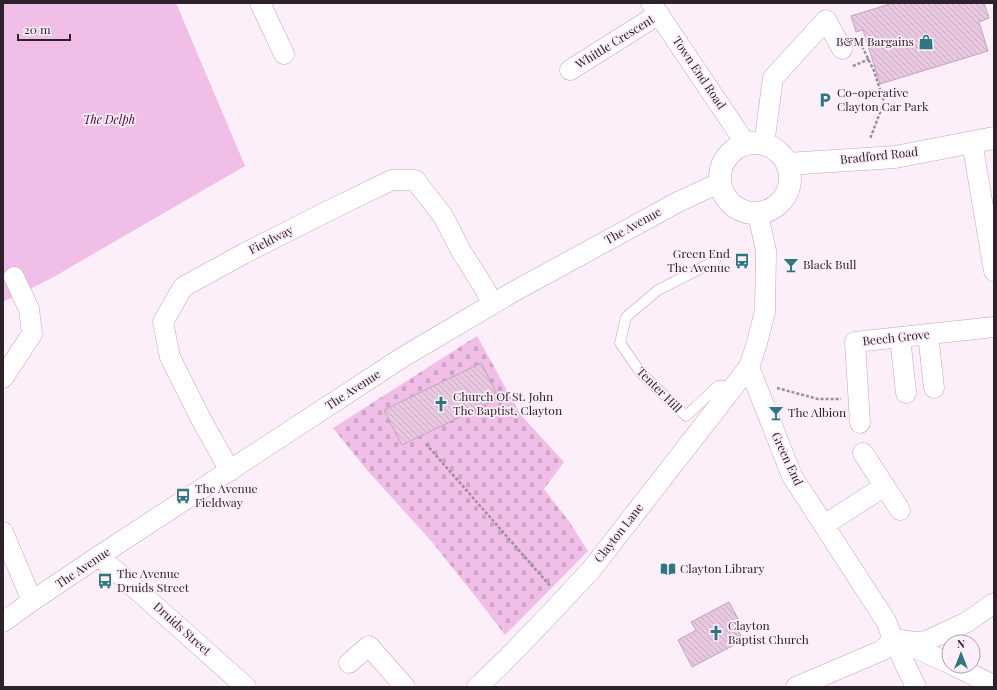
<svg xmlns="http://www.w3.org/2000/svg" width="997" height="690" font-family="'Playfair Display',serif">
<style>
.cemetery{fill:url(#cemetery-stones)}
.park{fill:#f0bee6}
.building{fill:url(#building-back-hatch);stroke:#c3a5bc}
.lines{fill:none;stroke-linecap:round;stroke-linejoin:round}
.lane-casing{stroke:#c3a5bc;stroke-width:11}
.street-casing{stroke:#c3a5bc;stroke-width:21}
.secondary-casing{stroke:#c3a5bc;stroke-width:23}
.path{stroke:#9c8f99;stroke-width:2.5;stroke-dasharray:3 2;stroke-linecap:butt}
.lane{stroke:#fff;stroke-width:10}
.street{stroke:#fff;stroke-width:20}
.secondary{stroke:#fff;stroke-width:22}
.labels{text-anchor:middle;stroke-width:3.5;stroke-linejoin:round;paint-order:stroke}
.street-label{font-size:12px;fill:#2d222b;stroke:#fceff9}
.poi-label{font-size:12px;fill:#2d222b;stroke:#fceff9;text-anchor:start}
.park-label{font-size:12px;font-style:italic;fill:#470740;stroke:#fceff9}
</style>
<defs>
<pattern id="cemetery-stones" width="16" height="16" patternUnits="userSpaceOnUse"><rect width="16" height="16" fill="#f0bee6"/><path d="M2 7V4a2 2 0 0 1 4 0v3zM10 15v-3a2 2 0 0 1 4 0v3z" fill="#cea3c5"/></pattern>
<pattern id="building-back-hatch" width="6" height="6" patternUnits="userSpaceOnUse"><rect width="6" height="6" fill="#e8c9e1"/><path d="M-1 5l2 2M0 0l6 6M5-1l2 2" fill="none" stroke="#c7acc1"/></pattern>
</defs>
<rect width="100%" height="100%" fill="#fceff9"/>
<!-- cemetery -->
<path class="cemetery" d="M477,336L520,414L564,462L544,489L568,520L588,551L505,635L476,597L432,542L366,469L333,428Z"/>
<!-- park -->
<path class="park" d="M3,3H176L245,166L50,279L3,302Z"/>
<!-- building -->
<path class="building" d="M893,3H984L989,18L979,22L988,51L880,84L863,30L856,32L851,16Z
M481,363L499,398L402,445L384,410Z
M729,602L742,626L737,629L741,635L733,640L736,644L692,667L678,640L696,630L691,622Z"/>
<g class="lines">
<!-- lane casing -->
<g class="lane-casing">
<path id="lane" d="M715,261L658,290L626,317L620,343L641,373L686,416L718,386H734"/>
</g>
<!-- street casing -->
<g class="street-casing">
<path id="street" d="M260,3L284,54
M651,3L746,144
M570,70L659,14
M972,142L994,271
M764,144L773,78L826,20L842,49
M928,334L934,388
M900,337L906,393
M749,367L792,476L886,621L893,639L916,687
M3,378L32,334L29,309L14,277
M860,423L855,342L994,327
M863,453L900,510
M230,471L201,419L170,357L163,322L183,287L245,253L328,211L392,180H415L443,216L461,251L485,289L492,304
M824,525L885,486
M3,532L32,601
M99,556L246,687
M3,622L32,601L99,556L403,357L513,292L678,202L719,183
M893,639L915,642L926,641L967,622L994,603
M904,643L949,663
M349,663L369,646L405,687
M955,666L991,684L994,686
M477,687C517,651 554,609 591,570L749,367L757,343L765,311L766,251L758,214
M796,687L883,650L893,639"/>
</g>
<!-- secondary casing -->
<g class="secondary-casing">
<path id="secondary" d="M720 178a35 35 0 1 1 70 0a35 35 0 1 1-70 0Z
M787,164L895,157L994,138"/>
</g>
<!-- path -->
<path class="path" d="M860,42L874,71L884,102L870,139
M853,66L869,59
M777,388L818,399H841
M426,444L551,587"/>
<!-- lane -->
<use href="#lane" class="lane"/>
<!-- street -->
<use href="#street" class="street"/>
<!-- secondary -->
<use href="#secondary" class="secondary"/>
</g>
<!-- icons -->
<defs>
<g id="shop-bare" transform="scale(1.2)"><path d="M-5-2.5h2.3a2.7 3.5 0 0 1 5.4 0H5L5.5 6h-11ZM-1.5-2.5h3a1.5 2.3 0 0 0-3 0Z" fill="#2f7680" stroke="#fceff9" stroke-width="2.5" paint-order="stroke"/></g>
<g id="parking-bare" transform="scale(1.2)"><path d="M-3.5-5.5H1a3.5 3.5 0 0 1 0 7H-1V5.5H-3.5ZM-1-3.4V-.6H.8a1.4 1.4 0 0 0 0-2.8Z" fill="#2f7680" stroke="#fceff9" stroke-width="2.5" paint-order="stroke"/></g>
<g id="bus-bare" transform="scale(1.2)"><path d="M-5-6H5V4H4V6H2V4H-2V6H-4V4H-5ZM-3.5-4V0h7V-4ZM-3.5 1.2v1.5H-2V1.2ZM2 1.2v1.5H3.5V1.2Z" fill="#2f7680" stroke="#fceff9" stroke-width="2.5" paint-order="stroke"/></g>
<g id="bar-bare" transform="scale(1.2)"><path d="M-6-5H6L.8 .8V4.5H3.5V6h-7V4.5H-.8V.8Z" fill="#2f7680" stroke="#fceff9" stroke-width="2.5" paint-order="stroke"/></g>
<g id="church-bare" transform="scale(1.2)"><path d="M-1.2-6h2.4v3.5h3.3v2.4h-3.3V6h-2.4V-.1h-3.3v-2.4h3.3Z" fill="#2f7680" stroke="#fceff9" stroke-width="2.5" paint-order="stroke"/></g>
<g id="library-bare" transform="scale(1.2)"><path d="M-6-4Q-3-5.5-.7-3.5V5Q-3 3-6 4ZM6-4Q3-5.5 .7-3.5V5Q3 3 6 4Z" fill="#2f7680" stroke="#fceff9" stroke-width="2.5" paint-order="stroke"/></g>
</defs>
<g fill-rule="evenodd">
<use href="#shop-bare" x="926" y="42"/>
<use href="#parking-bare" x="825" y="100"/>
<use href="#bus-bare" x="742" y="261"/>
<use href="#bar-bare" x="791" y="265"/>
<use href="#church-bare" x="441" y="404"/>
<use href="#bar-bare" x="776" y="413"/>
<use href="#bus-bare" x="183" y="496"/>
<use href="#library-bare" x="668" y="569"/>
<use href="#bus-bare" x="105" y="581"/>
<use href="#church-bare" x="716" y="633"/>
</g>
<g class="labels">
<!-- street labels -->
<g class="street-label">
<text transform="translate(615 42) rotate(-32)" y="4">Whittle Crescent</text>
<text transform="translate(699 73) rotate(56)" y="4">Town End Road</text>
<text transform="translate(879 156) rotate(-6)" y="4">Bradford Road</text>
<text transform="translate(633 226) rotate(-29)" y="4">The Avenue</text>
<text transform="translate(271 240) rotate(-27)" y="4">Fieldway</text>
<text transform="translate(896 338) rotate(-6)" y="4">Beech Grove</text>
<text transform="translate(353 390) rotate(-33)" y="4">The Avenue</text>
<text transform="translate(659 390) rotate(45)" y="4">Tenter Hill</text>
<text transform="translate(787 459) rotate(65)" y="4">Green End</text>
<text transform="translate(619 533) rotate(-52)" y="4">Clayton Lane</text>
<text transform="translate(83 568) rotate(-34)" y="4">The Avenue</text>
<text transform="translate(182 629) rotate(42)" y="4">Druids Street</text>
</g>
<!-- poi labels -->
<g class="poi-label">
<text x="914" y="46" text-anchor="end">B&amp;M Bargains</text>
<text x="837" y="97">Co-operative<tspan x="837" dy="14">Clayton Car Park</tspan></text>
<text x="730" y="258" text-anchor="end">Green End<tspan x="730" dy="14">The Avenue</tspan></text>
<text x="803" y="269">Black Bull</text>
<text x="453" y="401">Church Of St. John<tspan x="453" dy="14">The Baptist, Clayton</tspan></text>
<text x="788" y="417">The Albion</text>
<text x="195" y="493">The Avenue<tspan x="195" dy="14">Fieldway</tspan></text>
<text x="680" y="573">Clayton Library</text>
<text x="117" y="578">The Avenue<tspan x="117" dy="14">Druids Street</tspan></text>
<text x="728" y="630">Clayton<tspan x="728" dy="14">Baptist Church</tspan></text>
</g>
<!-- park labels -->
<g class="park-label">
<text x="109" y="124">The Delph</text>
</g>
</g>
<!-- border -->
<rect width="997" height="690" fill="none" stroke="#2d222b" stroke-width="8"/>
<!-- north arrow -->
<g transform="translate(961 654)"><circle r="19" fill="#fceff9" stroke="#a99da7"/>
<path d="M0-3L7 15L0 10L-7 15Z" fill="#2f7680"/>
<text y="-6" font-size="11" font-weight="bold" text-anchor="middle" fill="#2d222b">N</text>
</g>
<!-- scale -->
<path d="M18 34v6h52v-6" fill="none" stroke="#2d222b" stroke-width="2"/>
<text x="24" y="34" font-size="12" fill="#2d222b" stroke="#fceff9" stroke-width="3" paint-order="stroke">20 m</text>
</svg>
